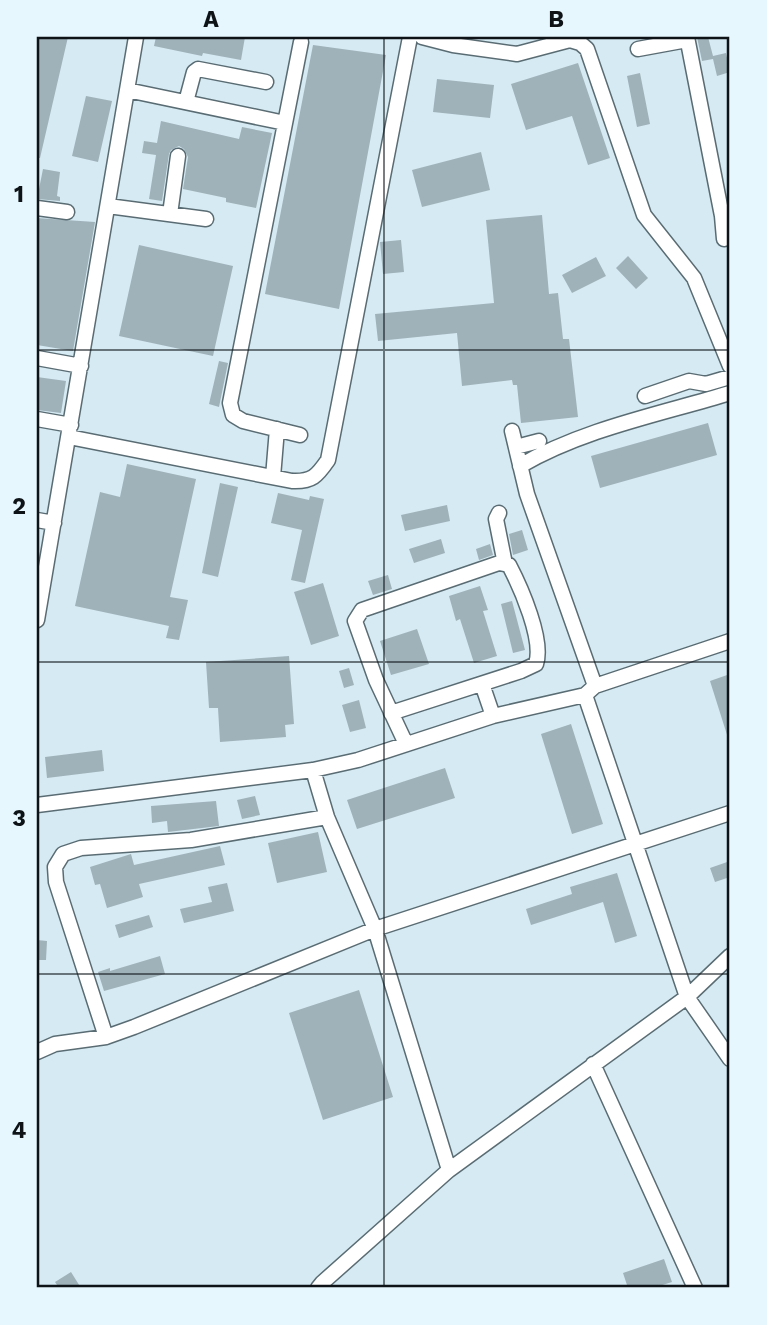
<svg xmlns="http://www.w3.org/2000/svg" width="767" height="1325" font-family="'Work Sans',sans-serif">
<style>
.building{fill:#9fb2ba}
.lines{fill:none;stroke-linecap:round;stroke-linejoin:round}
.minor-casing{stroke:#5a6c73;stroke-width:17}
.minor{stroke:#fff;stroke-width:14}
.grid{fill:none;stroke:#0d1316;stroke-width:2;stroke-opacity:0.55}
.neatline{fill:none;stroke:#0d1316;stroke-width:2.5}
.grid-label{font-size:23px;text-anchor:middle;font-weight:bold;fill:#0d1316}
</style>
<rect width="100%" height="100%" fill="#d6eaf3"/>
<!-- building -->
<path class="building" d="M37,37H68L40,158H37Z
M156,37H245L241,60L203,53L202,56L154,46Z
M697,37H708L713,56L726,53L730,72L717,76L713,59L702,61Z
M313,45L386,55L339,309L265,294Z
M578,63L610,158L588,165L572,116L526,130L511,84Z
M640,73L650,124L637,127L627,76Z
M437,79L494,85L490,118L433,112Z
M86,96L112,101L98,162L72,156Z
M161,121L239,139L242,127L272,133L256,208L226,202V198L183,189L188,157L184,149L179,146L171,150L169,154L162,201L149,199L156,155L142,153L144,141L157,143Z
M481,152L490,190L422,207L412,170Z
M43,169L60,172L57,196L60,197V201L37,199Z
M542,215L549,294L558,293L563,339H569L578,417L521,423L517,385H513L512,380L462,386L457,333L378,341L375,314L494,303L486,220Z
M37,218L95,222L73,351L37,345Z
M401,240L404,272L383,274L380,242Z
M139,245L233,266L213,356L119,336Z
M628,256L648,278L636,289L616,268Z
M596,257L606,276L572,293L562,275Z
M219,361L228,363L219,407L209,404Z
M37,377L66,381L61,413L37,410Z
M708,423L717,455L600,488L591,456Z
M127,464L196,479L170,597L188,600L179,640L166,638L169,626L75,606L100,492L120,497Z
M220,483L238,487L218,577L202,573Z
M278,493L309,500L310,496L324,499L305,583L291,580L302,530L271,523Z
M447,505L450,521L405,531L401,515Z
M522,530L528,550L513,555L509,534Z
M441,539L445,553L414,563L409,549Z
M490,544L493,555L479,560L476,549Z
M388,575L392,589L373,595L368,581Z
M323,583L339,636L311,645L294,592Z
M480,586L488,610L483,611L497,656L474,663L460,619L456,621L449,596Z
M512,601L525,650L513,653L501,604Z
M417,629L429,664L391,675L380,641Z
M289,656L294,724L285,725L286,737L220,742L218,708H209L206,662Z
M349,668L354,685L344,688L339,671Z
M730,674V738H728L710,681Z
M359,700L366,728L350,732L342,705Z
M571,724L603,824L572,834L541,734Z
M102,750L104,771L47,778L45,757Z
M445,768L455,798L357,829L347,800Z
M255,796L260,815L242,819L237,800Z
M216,801L219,826L168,832L167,821L152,823L151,806Z
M318,832L327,872L277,883L268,843Z
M220,846L225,865L139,884L143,897L107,908L100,884L95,885L90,867L131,854L134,865Z
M730,861V877L715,882L710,868Z
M617,873L637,936L615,943L603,902L531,925L526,909L572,894L570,887Z
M227,883L234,911L184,923L180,909L212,902L208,887Z
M149,915L153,927L119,938L115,925Z
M37,940L47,941L46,960H37Z
M160,956L165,974L104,991L98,972L110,968V971Z
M359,990L393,1097L323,1120L289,1013Z
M664,1259L672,1282L653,1288H628L623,1273Z
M71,1272L81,1288H59L55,1282Z"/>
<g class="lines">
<!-- minor casing -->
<g class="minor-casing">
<path id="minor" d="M422,37L453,45L517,54L570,40L580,43L587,49L644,215L694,278L730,366
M687,37L722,216L724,239
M638,49L687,40
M127,90L285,123
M186,102L194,72L198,69L266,82
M108,206L206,219
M37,208L67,212
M170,214L178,156
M37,358L81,366
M645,396L689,381L706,384L730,377
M37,419L71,425
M512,431L527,494L595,686
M300,435L243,421L233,415L230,403L301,42
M69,437L292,481C312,482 317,476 328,460L410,37
M516,447L539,441
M520,466C583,429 661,414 730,393
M273,477L277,429
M499,513L496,519L505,564
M37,520L54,523
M37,620L136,37
M482,684L493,716
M585,695L687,997L730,1059
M391,713L521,671L536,664C544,640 521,588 509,565L499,563L362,610L355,621L376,680L406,744
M313,770L327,817L375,929L449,1170
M37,805L313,770L358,760L493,716L585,695L595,686L730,641
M106,1037L56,882L55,867L63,854L81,848L191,840L327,817
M37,1052L55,1044L106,1037L134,1027L375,929L730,813
M593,1064L695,1288
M318,1288L322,1283L449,1170L687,997L730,956"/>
</g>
<!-- minor -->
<use href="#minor" class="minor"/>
</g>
<!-- grid -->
<path class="grid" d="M384,37V1288M37,350H730M37,662H730M37,974H730"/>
<!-- border -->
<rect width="767" height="1325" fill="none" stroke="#e7f7fe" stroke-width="77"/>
<rect x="38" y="38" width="690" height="1248" class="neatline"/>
<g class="grid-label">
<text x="211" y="27">A</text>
<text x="556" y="27">B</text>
<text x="19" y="202">1</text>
<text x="19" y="514">2</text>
<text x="19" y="826">3</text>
<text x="19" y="1138">4</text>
</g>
</svg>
